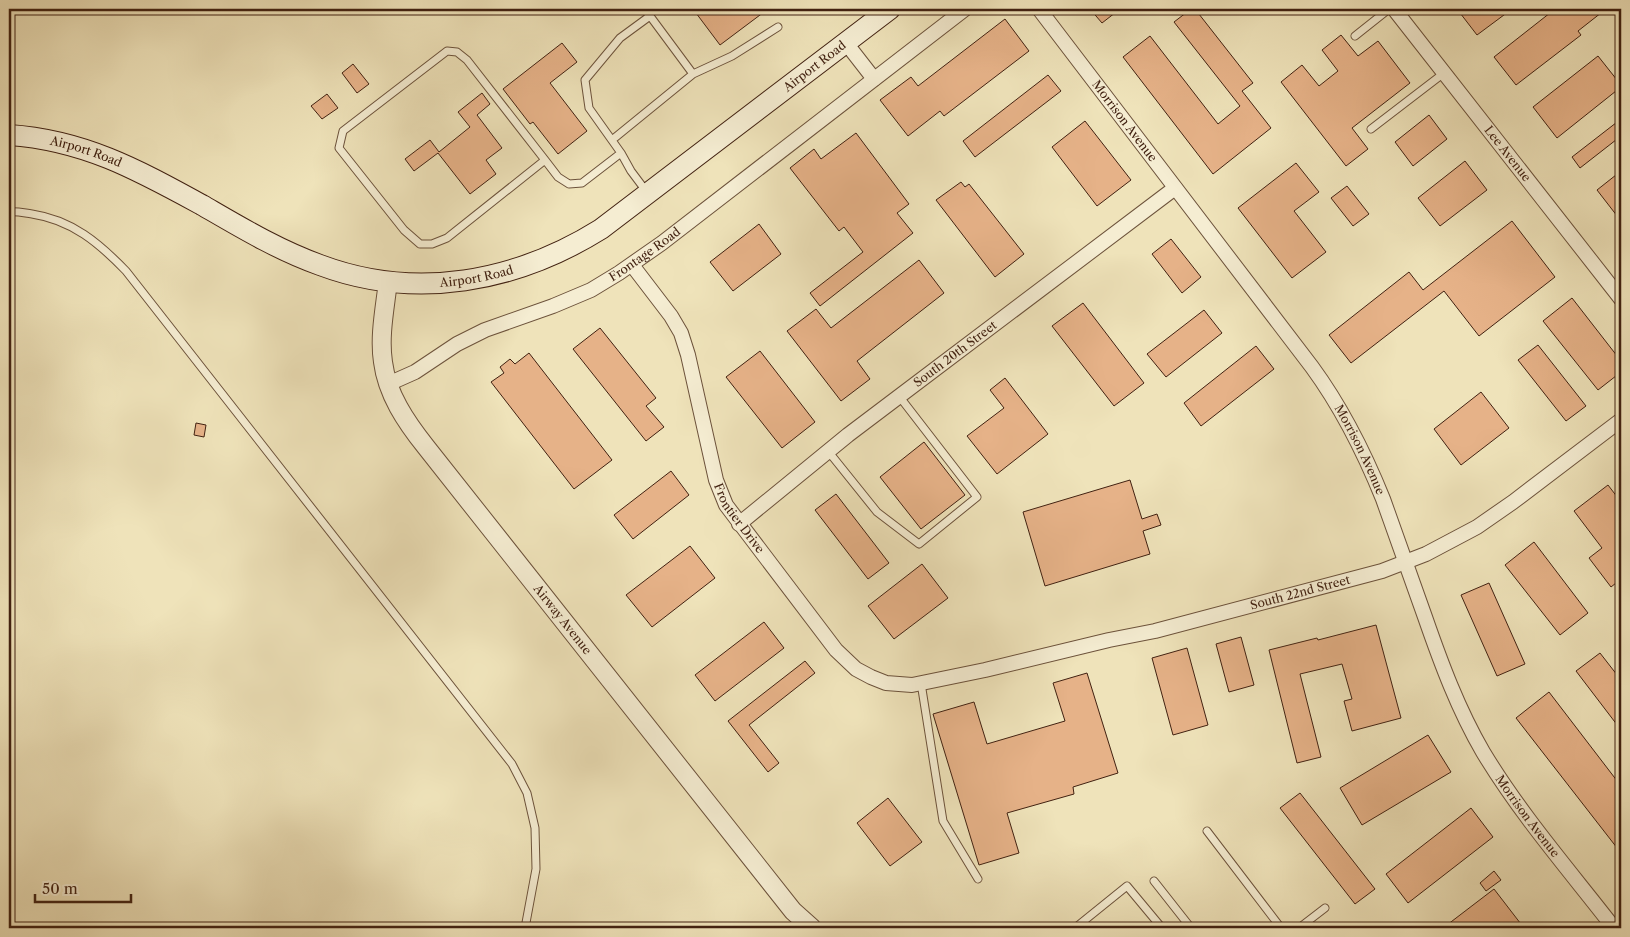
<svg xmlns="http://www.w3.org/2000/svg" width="1630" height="937" font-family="'Libre Caslon Text',serif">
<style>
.building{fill:#e6b288;stroke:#412111}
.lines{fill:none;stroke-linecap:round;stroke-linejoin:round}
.service-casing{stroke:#6c523b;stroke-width:9}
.minor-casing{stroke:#6c523b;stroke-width:16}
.tertiary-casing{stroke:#6c523b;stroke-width:20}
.secondary-casing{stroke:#412111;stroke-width:22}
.service{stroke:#f5edd2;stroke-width:7}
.minor{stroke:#f5edd2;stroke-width:14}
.tertiary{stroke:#f5edd2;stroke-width:18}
.secondary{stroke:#f5edd2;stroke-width:20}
.labels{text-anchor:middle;stroke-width:4.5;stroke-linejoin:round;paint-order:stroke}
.street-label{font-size:12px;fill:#412111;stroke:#f5edd2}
</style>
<rect width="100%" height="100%" fill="#efe3ba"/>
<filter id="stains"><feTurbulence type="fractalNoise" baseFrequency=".004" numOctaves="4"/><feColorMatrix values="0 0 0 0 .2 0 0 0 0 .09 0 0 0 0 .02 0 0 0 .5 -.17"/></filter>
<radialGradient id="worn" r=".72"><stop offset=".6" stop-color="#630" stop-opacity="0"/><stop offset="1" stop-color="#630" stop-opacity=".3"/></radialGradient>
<!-- building -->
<path class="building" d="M693,9H768L720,45Z
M1090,9H1120L1102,23Z
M1191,9H1195L1253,83L1242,91L1271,128L1213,174L1123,57L1150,36L1218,124L1240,106L1174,22Z
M1457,9H1512L1477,35Z
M1555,9H1606L1578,31L1581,35L1516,85L1494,57Z
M1005,19L1029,51L944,116L940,111L908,136L880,100L911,77L918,86Z
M1341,35L1358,56L1378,41L1410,83L1352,128L1368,149L1346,166L1281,82L1302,65L1319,86L1338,71L1322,50Z
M562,43L577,62L550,83L587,131L558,154L533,122L530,124L503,89Z
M1598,56L1621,85V87L1557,138L1533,107Z
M353,64L369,84L357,93L342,73Z
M1048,75L1061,91L975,157L963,141Z
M482,93L490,104L477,115L502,148L486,160L496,174L470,194L438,153L414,171L405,159L430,140L439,152L470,127L458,112Z
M327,94L338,108L322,119L311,106Z
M1429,115L1447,139L1413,166L1395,142Z
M1621,119V136L1580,168L1572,157Z
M1085,121L1131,180L1097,206L1052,147Z
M856,133L909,204L897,213L913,233L820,306L810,293L863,252L844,227L839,231L790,168L814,149L821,159Z
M1465,161L1487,190L1440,226L1418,198Z
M1296,163L1319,192L1294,211L1326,252L1292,278L1238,208Z
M1621,171V221L1597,190Z
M961,182L965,187L969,184L1024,254L995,277L936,200Z
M1347,186L1369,214L1353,226L1331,198Z
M1512,221L1555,277L1479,336L1444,291L1351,363L1329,335L1409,272L1423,290Z
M759,224L781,254L733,291L710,262Z
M1171,239L1201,277L1182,293L1152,254Z
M919,260L944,293L857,361L870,379L841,401L787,331L816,309L831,328Z
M1572,298L1621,361V372L1598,390L1543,321Z
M1083,303L1144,383L1114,406L1052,326Z
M1204,310L1222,333L1166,377L1147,354Z
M600,328L656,398L646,406L664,427L646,441L573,349Z
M1538,345L1586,406L1566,421L1518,360Z
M1256,346L1274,369L1201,426L1184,403Z
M760,351L815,422L782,448L726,377Z
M529,353L612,460L574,489L491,382L504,373L500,367L510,359L515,364Z
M1005,378L1048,434L997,474L967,436L1004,408L990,390Z
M1481,392L1509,428L1461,465L1434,429Z
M196,423L206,425L204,437L194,435Z
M924,442L965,495L921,529L880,477Z
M671,471L689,495L633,539L614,515Z
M1130,480L1142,519L1157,514L1161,525L1143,531L1150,554L1045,586L1023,512Z
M1608,485L1621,502V579L1611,587L1589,558L1602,548L1574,511Z
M836,494L889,563L868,579L815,510Z
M1534,542L1588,613L1560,635L1505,565Z
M690,546L715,578L652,627L626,595Z
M922,564L948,598L894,639L868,606Z
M1489,583L1525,664L1497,676L1461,595Z
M764,622L784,648L715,701L695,675Z
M1376,625L1401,718L1352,731L1344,701L1352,699L1342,664L1300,674L1321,757L1297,763L1269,650L1317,638L1318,640Z
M1241,637L1254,685L1229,692L1216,644Z
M1187,648L1208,725L1173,735L1152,658Z
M1600,653L1621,680V730L1576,671Z
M805,661L815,673L749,725L779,763L768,772L728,721Z
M1087,673L1118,773L1073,787L1074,794L1007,813L1019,853L979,865L933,714L974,702L987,744L1065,721L1053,683Z
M1549,692L1621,786V853L1516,718Z
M1428,735L1451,772L1362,825L1340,788Z
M1300,793L1375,889L1355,904L1280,808Z
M888,798L922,842L890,866L857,823Z
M1471,808L1493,837L1408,903L1386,874Z
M1494,871L1501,880L1486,891L1480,883Z
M1494,889L1524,928H1443Z"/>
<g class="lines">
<!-- service casing -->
<g class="service-casing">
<path id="service" d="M644,9L650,16
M1355,36L1389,9
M693,74L732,56L778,27
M1371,129L1444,73
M612,140L693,74L650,16L620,38L585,80L589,108L621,153L631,171L646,191
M545,160L447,238L432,244H420L404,230L339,148L343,131L447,51L457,52L467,60L545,160L558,177L569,184L582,183L621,153
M9,212C17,211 24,213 32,214C72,220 99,243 126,271L512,764L527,793L535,828L536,869L525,928
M828,451L877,512L919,544L977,497L899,396
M921,683L943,821L978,879
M1207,831L1281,928
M1154,881L1191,928
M1075,928L1127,886L1162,928
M1299,928L1325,908"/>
</g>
<!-- minor casing -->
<g class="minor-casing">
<g id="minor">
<path id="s1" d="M1039,9L1312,367C1342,408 1364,452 1383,499C1397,538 1411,577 1425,617C1441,663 1458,709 1483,752C1521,815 1569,870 1614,928"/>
<path id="s2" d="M1394,9L1621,299"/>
<path d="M846,43L874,79"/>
<path id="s3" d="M632,265L671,316L681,333L688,355L716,480L726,505L836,650L856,669L871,677L886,683L912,685L985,670L1109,640L1155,631L1382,571L1426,554L1477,527L1513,502L1621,420"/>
<path id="s4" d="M388,384L415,372L457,344L485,330L553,306L591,290L619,273L662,243L965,9"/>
<path id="s5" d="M739,524L848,435L1175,188"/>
</g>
</g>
<!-- tertiary casing -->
<g class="tertiary-casing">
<g id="tertiary">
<path id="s6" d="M388,281C385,308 379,336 383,362C387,394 406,422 426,447L793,911L812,928"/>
</g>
</g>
<!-- secondary casing -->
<g class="secondary-casing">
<g id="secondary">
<path id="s7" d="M9,135C84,140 138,170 202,205C240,227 278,250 320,265C416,301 516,282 601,229L890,9"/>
</g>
</g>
<!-- service -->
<use href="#service" class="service"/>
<!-- minor -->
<use href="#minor" class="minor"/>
<!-- tertiary -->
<use href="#tertiary" class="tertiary"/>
<!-- secondary -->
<use href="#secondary" class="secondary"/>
</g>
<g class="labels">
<!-- street labels -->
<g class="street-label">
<text dy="4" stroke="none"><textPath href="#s7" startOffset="902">Airport Road</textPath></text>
<text dy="4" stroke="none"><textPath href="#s1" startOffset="141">Morrison Avenue</textPath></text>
<text dy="4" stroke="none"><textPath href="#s7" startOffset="79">Airport Road</textPath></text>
<text dy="4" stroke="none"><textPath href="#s2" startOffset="184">Lee Avenue</textPath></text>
<text dy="4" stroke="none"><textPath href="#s4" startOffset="289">Frontage Road</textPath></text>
<text dy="4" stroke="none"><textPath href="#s7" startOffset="499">Airport Road</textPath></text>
<text dy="4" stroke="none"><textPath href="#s5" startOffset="275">South 20th Street</textPath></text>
<text dy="4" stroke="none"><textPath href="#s1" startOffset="546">Morrison Avenue</textPath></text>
<text dy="4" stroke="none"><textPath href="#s3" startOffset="280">Frontier Drive</textPath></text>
<text dy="4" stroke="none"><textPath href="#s3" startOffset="930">South 22nd Street</textPath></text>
<text dy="4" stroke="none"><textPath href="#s6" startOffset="398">Airway Avenue</textPath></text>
<text dy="4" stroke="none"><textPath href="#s1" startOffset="951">Morrison Avenue</textPath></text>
</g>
</g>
<!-- margin -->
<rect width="1630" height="937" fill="none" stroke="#efe3ba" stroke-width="30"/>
<rect x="10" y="10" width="1610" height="917" fill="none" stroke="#412111" stroke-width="2.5"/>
<rect x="15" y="15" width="1600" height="907" fill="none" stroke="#412111"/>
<!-- scale -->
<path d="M35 894v8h96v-8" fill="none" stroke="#412111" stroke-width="2.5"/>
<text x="42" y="894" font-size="15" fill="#412111" stroke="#f5edd2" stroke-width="4" paint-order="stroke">50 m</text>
<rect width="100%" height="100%" filter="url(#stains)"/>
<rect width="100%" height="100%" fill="url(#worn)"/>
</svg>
